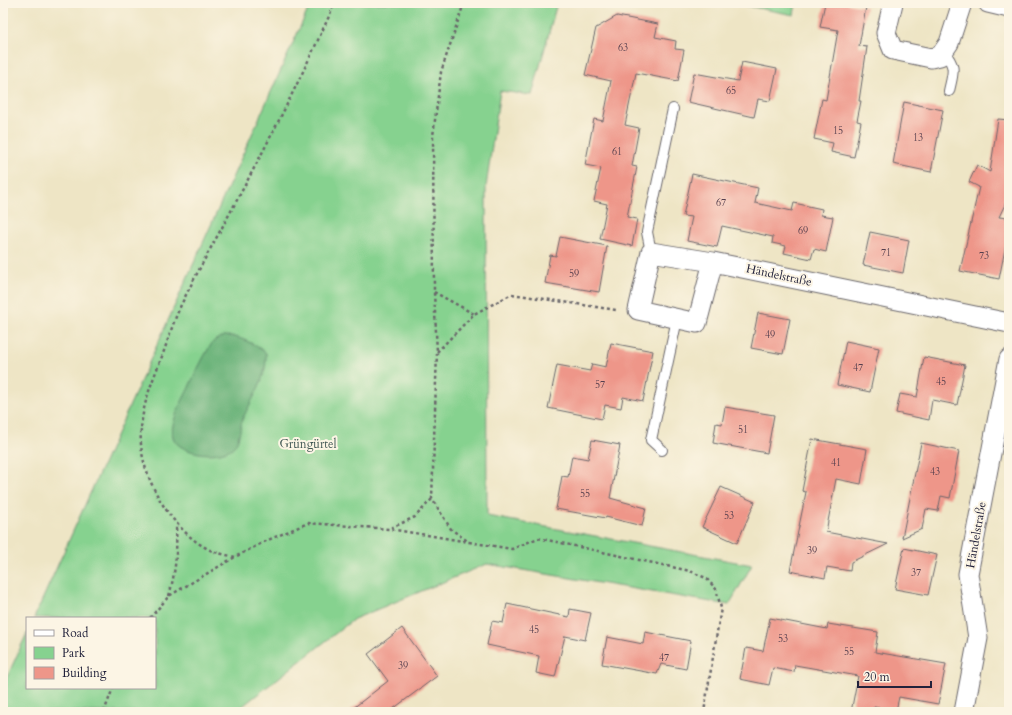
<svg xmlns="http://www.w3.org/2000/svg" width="1012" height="715" font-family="Cardo,serif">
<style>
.green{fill:#86d28f;stroke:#547a65}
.forest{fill:#6cb47a;stroke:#476b5a}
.building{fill:#ee9689}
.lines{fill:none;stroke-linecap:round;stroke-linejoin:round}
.service-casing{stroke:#69666b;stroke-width:12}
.minor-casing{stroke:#69666b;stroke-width:21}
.path{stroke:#69666b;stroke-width:2.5;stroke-dasharray:3 3;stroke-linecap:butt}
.service{stroke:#fff;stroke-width:10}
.minor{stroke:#fff;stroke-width:19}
.labels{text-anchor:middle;stroke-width:4;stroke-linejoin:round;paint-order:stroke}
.number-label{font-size:10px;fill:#553f4e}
.street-label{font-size:12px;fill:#22223b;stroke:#fcf5e5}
.park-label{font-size:12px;fill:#405754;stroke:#fcf5e5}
</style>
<rect width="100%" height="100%" fill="#fcf5e5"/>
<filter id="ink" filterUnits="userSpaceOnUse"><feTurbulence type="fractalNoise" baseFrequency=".025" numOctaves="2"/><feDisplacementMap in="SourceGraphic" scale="8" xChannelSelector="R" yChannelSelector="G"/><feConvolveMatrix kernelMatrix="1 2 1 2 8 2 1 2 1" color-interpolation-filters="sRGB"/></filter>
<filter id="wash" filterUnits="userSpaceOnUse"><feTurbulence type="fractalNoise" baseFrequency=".012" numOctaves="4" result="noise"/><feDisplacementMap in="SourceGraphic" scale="16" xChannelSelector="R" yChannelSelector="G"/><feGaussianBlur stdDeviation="0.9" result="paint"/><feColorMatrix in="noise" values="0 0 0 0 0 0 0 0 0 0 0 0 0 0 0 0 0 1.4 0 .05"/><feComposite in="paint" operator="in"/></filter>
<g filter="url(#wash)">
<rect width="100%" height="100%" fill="#eee5c5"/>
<!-- green -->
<path class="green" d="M311,3H557L532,95L500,91L486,187L487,516L752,565L729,605L487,564L354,619L235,712H3V686L27,633V688H155V618H34Z
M732,3H796L794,15Z"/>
<!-- forest -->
<path class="forest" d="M224,336C240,336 253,343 266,353C266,357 266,363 265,368C262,385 250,403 243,418C240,426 240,438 235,445C224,460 178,455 173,437C169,422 184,399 190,385C195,374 206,351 213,342C216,339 220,338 224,336Z"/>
<g id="blocks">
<!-- building -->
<path class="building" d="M825,3H843L866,7L859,46L867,47L859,101H861L857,121L861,122L854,157L831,152L833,143L814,139L822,99L826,100L838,30L820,27Z
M617,16L658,24L655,37L676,41L675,49L684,50L678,81L636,73L625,125L639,128L632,166L637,167L627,217L637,219L632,246L600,239L607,204L594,201L601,168L585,165L594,119L603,121L611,81L585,75L596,28Z
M742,62L777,69L770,101L758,99L754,117L688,102L694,73L738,81Z
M904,102L943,110L931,172L893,164Z
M998,119L1009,120V196L999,217L1009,218V223L1006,238L1007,239L999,279L960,271L979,187L969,182L977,165L990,172Z
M692,174L758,188L755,203L792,211L794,203L822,209L821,215L833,217L826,252L814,249L811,259L784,253L786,246L772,243L773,237L722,226L717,247L687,241L692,217L683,216Z
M870,232L909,240L903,273L863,265Z
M560,237L607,246L599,292L545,283L550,255L556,256Z
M758,313L790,319L783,354L751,348Z
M846,341L879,348L870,392L837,385Z
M611,343L653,351L643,401L623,397L621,408L605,405L602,419L548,408L557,365L590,371L592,364L606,367Z
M924,357L965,365L957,405L932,400L929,420L896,413L900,394L917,397Z
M725,407L774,415L767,453L713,443L716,423L722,424Z
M812,439L867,449L861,484L836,479L826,532L888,544L851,562L850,571L827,567L825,578L790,571L806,492L802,491Z
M592,440L620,445L610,498L646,508L642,526L606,517V518L556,509L562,476L568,477L572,456L588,459Z
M921,443L959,451L950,498L941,496L938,511L926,509L922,529L902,538Z
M721,487L755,502L737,543L702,527Z
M904,548L937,555L928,595L895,589Z
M507,604L569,617L570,609L591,613L585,640L565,636L555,677L536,673L539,656L487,645L492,621L503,623Z
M770,618L827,629L828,624L878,632L875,652L946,664L938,704L899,697L896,711L874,707L873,712H851L858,676L795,665L794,672L773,668L769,685L740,679L746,648L763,651Z
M402,628L437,676L389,712H348L388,681L368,654Z
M645,632L691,641L686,669L661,664L657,674L602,664L607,637L643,644Z"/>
</g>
</g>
<g filter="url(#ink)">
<use href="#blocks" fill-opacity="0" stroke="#69666b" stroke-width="1"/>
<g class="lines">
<!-- service casing -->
<g class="service-casing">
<path id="service" d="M943,51C957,67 953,72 949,91
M651,252L647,232L673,109
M662,450L651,440L677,319"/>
</g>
<!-- minor casing -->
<g class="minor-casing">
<path id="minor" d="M893,3L886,33L893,50L931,58L940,56L949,43L962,3
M988,3L1009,8
M713,262L697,323L638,310L651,252L713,262L1009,323
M964,712L978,638L968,574L1009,359"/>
</g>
<!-- path -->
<path class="path" d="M464,3L441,72L433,136L434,292L437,352L432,499L451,529L469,542L512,549L538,538L690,571L706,578L716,589L721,608L704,712
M434,292L474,314
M437,352L474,314L512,294L616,310
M391,528L415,517L432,499
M235,557C227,555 217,553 210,550C171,531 137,473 141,430C142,406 152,382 161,359C168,341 173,322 181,305C201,264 224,225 245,185C277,126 307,65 335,3
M169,596C176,570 177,552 176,525
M150,618L169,596L235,557L268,540L308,523L390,529L469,542
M104,712L113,688"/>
<!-- service -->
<use href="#service" class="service"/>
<!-- minor -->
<use href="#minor" class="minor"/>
</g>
</g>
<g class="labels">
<!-- number labels -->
<g class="number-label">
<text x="623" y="51">63</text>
<text x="731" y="94">65</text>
<text x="838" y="134">15</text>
<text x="918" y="141">13</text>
<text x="617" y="155">61</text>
<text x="721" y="206">67</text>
<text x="803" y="234">69</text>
<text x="886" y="256">71</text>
<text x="984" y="259">73</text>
<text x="574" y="277">59</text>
<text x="770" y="338">49</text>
<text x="858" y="371">47</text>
<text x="941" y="385">45</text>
<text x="600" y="388">57</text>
<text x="743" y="433">51</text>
<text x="836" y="466">41</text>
<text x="935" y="475">43</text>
<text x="585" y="497">55</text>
<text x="729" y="519">53</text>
<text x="812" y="554">39</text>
<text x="916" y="576">37</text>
<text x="534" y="633">45</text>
<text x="783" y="642">53</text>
<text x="849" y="655">55</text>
<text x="664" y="661">47</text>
<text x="403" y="669">39</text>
</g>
<!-- street labels -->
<g class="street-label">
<text transform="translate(779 275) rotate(12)" y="4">Händelstraße</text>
<text transform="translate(976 535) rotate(-80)" y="4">Händelstraße</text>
</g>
<!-- park labels -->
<g class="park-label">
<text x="308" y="448">Grüngürtel</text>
</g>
</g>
<!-- margin -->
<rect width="1012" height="715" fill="none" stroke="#fcf5e5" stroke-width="16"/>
<!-- legend -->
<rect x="26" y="617" width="130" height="72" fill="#fcf5e5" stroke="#a5a1a1"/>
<rect x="34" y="630" width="20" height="6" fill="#ffffff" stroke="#a5a1a1"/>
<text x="62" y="637" font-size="12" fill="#22223b">Road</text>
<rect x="34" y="647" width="20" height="12" fill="#86d28f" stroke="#a5a1a1"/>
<text x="62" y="657" font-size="12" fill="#22223b">Park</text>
<rect x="34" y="667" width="20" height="12" fill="#ee9689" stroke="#a5a1a1"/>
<text x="62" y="677" font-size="12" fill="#22223b">Building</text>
<!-- scale -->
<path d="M858 681v6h73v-6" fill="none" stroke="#22223b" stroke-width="2"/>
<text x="864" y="681" font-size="12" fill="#22223b" stroke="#fcf5e5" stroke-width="3" paint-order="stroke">20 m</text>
</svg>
